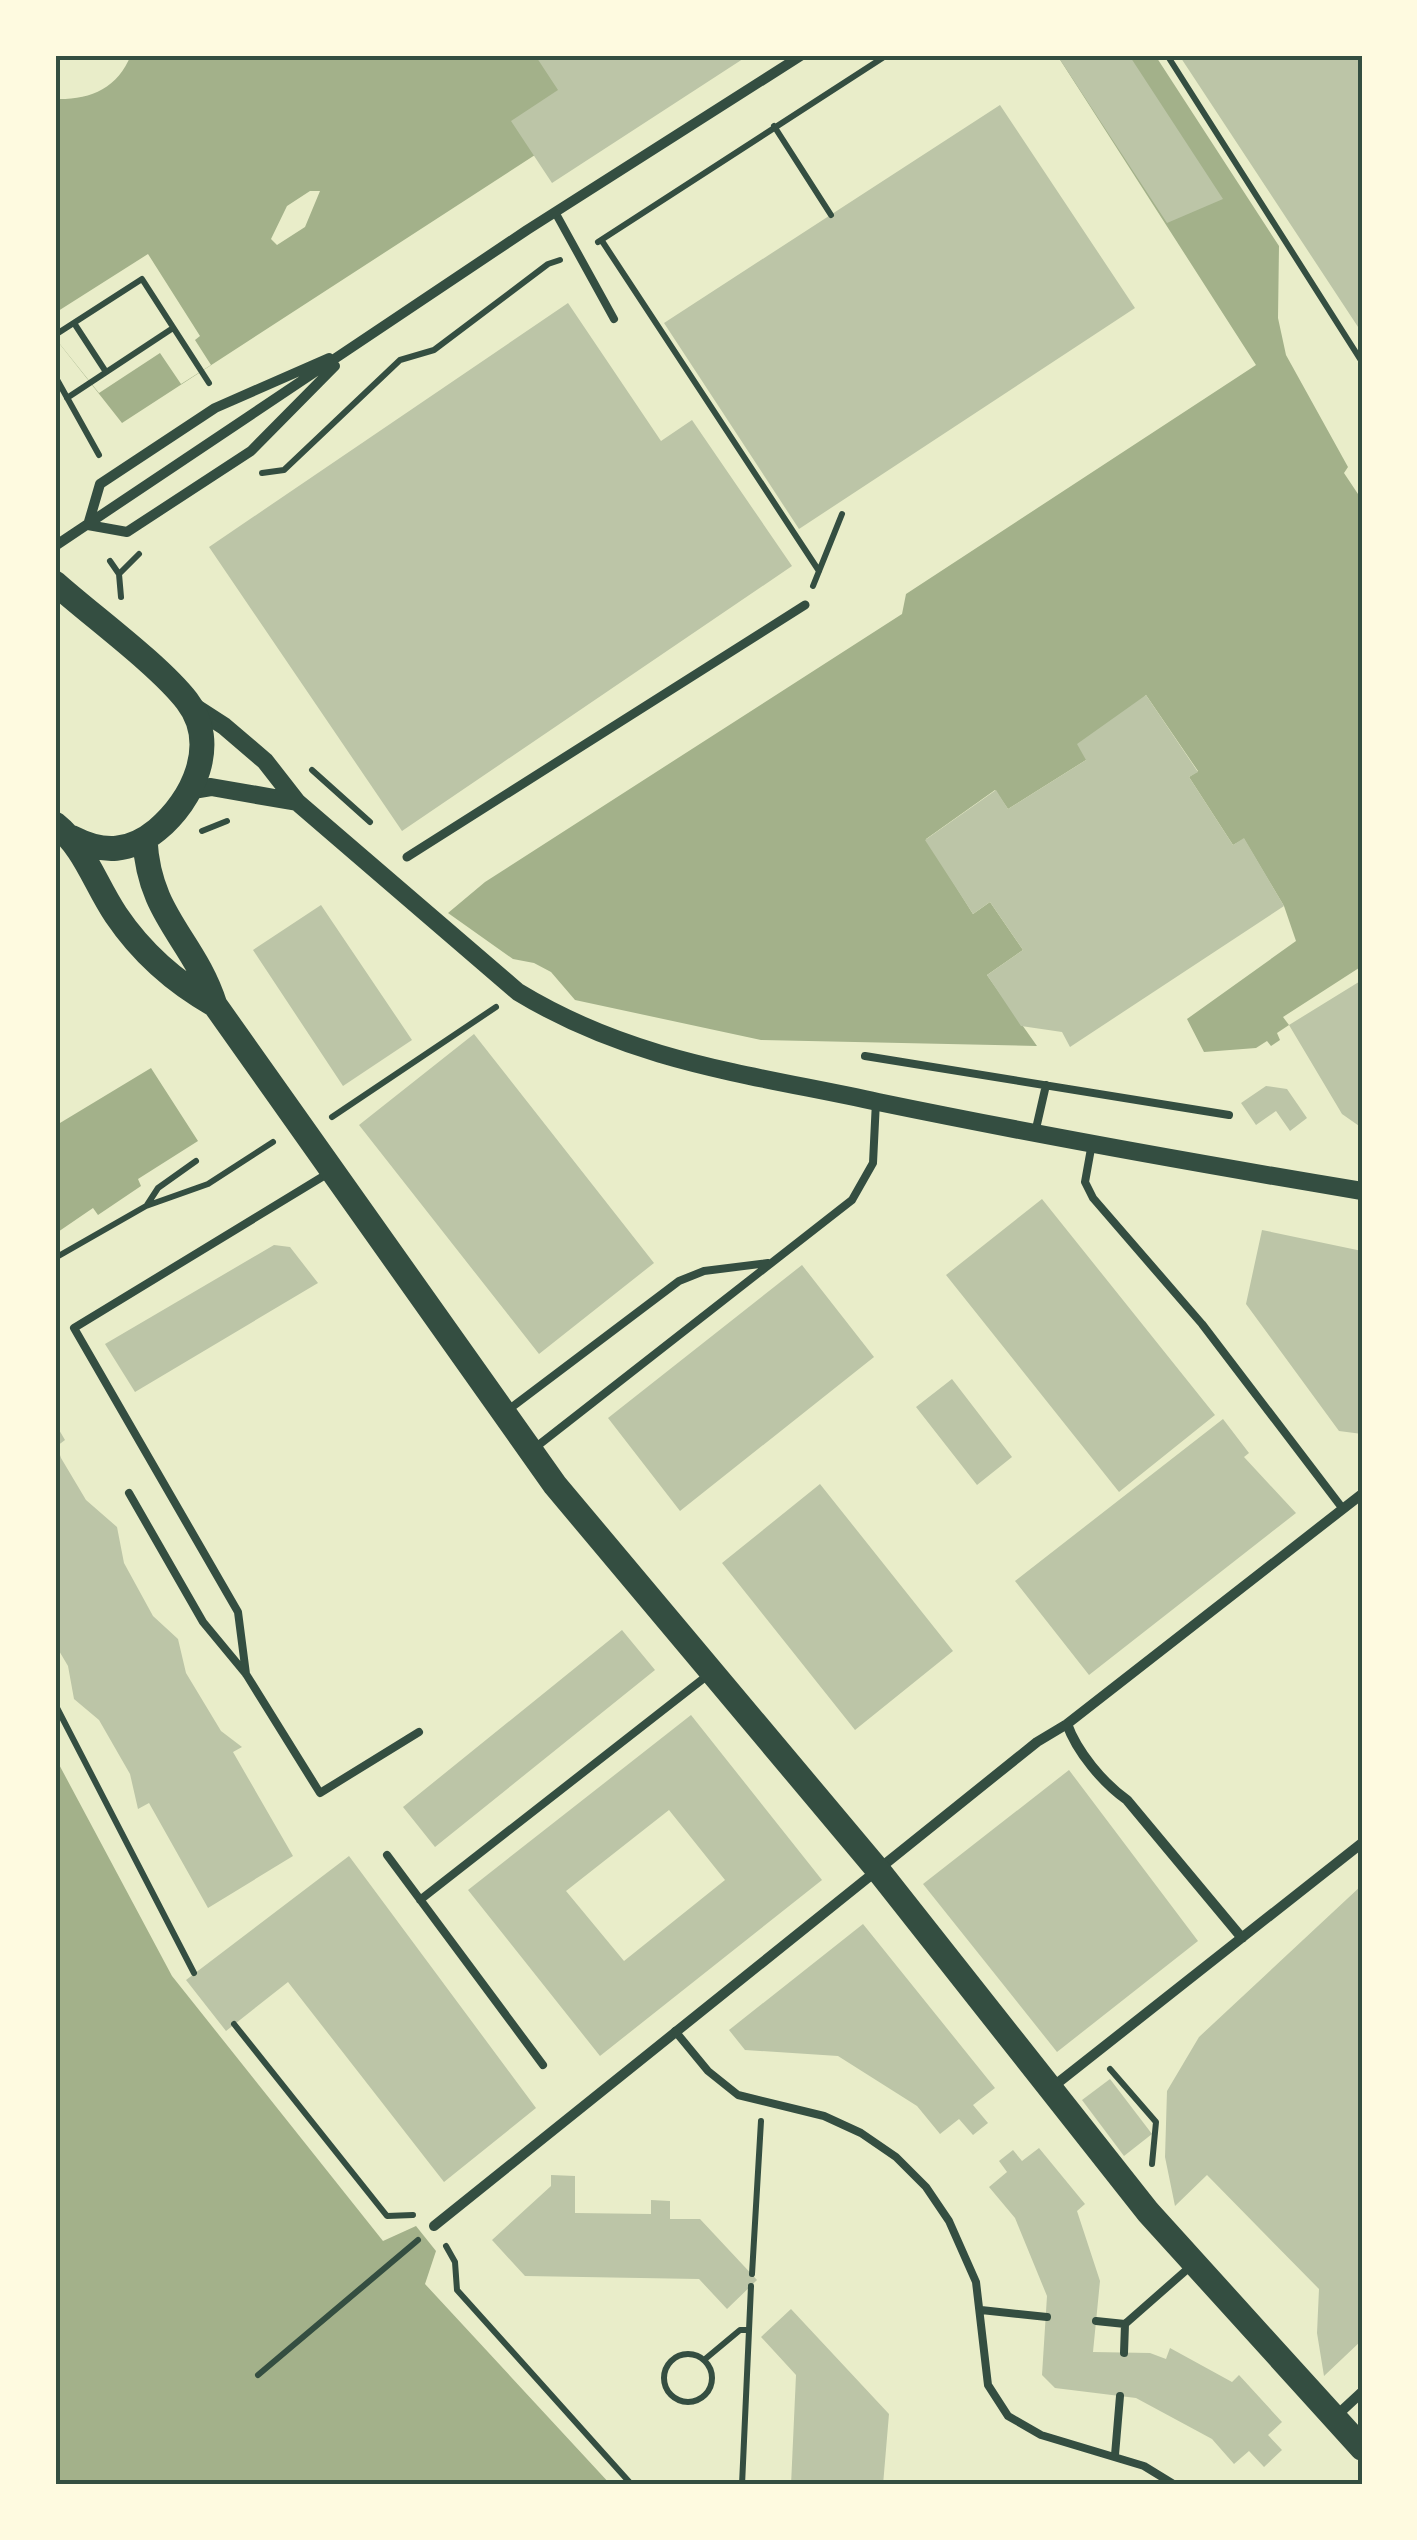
<svg xmlns="http://www.w3.org/2000/svg" width="1417" height="2540" font-family="'Fira Sans Condensed',sans-serif">
<style>
.water{fill:#a3b18a}
.pier{fill:#e9edc9}
.building{fill:#bcc5a7;fill-rule:evenodd}
.lines{fill:none;stroke-linecap:round;stroke-linejoin:round}
.path{stroke:#344e41;stroke-width:6}
.service{stroke:#344e41;stroke-width:8}
.pedestrian{stroke:#344e41;stroke-width:9}
.minor{stroke:#344e41;stroke-width:10}
.tertiary{stroke:#344e41;stroke-width:18}
.primary{stroke:#344e41;stroke-width:25}
.neatline{fill:none;stroke:#344e41;stroke-width:4}
</style>
<rect width="100%" height="100%" fill="#e9edc9"/>
<!-- water -->
<path class="water" d="M131,55H689L122,423L55,338V99C90,100 117,89 131,55Z
M1057,55H1155L1279,246L1278,318L1286,355L1348,467L1344,473L1362,500V966L1283,1017L1289,1025L1277,1033L1280,1040L1271,1046L1267,1041L1256,1048L1204,1052L1187,1019L1296,941L1284,906L1244,839L1233,845L1189,777L1198,771L1146,695L1086,760L1008,809L995,790L926,839L973,914L990,902L1023,950L987,975L1037,1046L761,1040L575,1000L551,972L534,963L513,959L448,913L485,882L902,614L906,594L1256,365Z
M151,1068L198,1141L138,1179L141,1186L98,1215L93,1208L55,1234V1126Z
M55,1757L172,1976L383,2241L416,2226L436,2251L425,2284L611,2485H55Z"/>
<!-- pier -->
<path class="pier" d="M310,191H320L305,227L277,245L271,239L287,206Z
M148,254L200,336L195,340L211,365L181,384L160,353L99,393L55,338V313Z"/>
<!-- building -->
<path class="building" d="M535,55H749L552,183L511,121L558,90Z
M1057,55H1129L1223,199L1167,223Z
M1179,55H1362V333Z
M1000,105L1135,308L799,529L664,323Z
M568,303L661,441L692,420L792,566L402,831L209,547Z
M1146,695L1198,772L1189,777L1233,845L1244,838L1284,906L1070,1047L1062,1032L1021,1026L987,975L1023,950L990,902L973,914L925,840L996,790L1008,809L1086,760L1077,744Z
M321,905L412,1040L343,1086L253,950Z
M1362,980V1128L1342,1114L1289,1025Z
M474,1034L654,1263L539,1354L359,1125Z
M1266,1086L1287,1089L1307,1118L1290,1131L1276,1111L1256,1125L1241,1103Z
M1042,1199L1215,1415L1119,1492L946,1275Z
M1262,1230L1362,1251V1434L1339,1431L1246,1304Z
M274,1245L290,1247L318,1283L135,1392L105,1344Z
M802,1265L874,1357L680,1511L608,1418Z
M952,1379L1012,1457L977,1485L916,1407Z
M1223,1419L1249,1453L1244,1457L1296,1513L1089,1675L1015,1581Z
M55,1423L65,1440L57,1446L61,1458L86,1500L117,1527L124,1563L153,1616L178,1639L186,1673L221,1731L242,1747L233,1752L293,1856L208,1908L149,1803L138,1809L130,1774L99,1720L74,1699L68,1666L55,1644Z
M820,1484L953,1651L855,1730L722,1563Z
M622,1630L655,1670L435,1847L403,1807Z
M691,1715L822,1880L600,2056L468,1890ZM669,1810L725,1880L624,1961L566,1891Z
M1069,1770L1198,1941L1057,2052L923,1884Z
M349,1856L536,2108L444,2182L288,1982L226,2031L186,1980Z
M1362,1885V2340L1324,2376L1317,2333L1319,2289L1207,2175L1175,2206L1165,2157L1167,2091L1199,2037Z
M863,1924L995,2088L973,2105L988,2123L973,2135L959,2119L940,2134L917,2106L838,2056L745,2050L729,2030Z
M1110,2079L1152,2134L1124,2156L1082,2100Z
M1039,2148L1085,2204L1077,2211L1100,2281L1093,2352L1150,2353L1166,2359L1170,2348L1232,2382L1239,2375L1282,2422L1268,2435L1282,2450L1264,2467L1249,2451L1234,2464L1212,2439L1136,2398L1055,2388L1042,2375L1047,2296L1015,2218L989,2187L1007,2172L999,2161L1013,2150L1022,2161Z
M551,2175L575,2176V2213L651,2214V2200L670,2201V2219H700L757,2280L727,2309L699,2279L525,2276L492,2240L551,2186Z
M791,2309L889,2414L883,2485H791L796,2375L761,2337Z"/>
<g class="lines">
<!-- path -->
<path class="path" d="M1167,55L1362,362
M774,126L831,215
M602,241L819,571
M598,242L887,55
M74,323L106,372
M55,335L142,279L209,383
M55,376L99,455
M67,398L173,328
M262,473L284,470L400,360L434,350L548,264L560,260
M110,561L119,574
M813,586L842,514
M121,597L119,574L139,554
M312,770L370,822
M202,831L227,821
M332,1117L496,1007
M147,1205L158,1188L196,1161
M55,1258L146,1206L208,1184L273,1142
M55,1704L194,1973
M234,2024L387,2216L413,2215
M1110,2069L1156,2122L1152,2164
M446,2246L455,2262L457,2290L632,2485
M752,2274L761,2121
M664 2378a24 24 0 1 1 48 0a24 24 0 1 1-48 0Z
M704,2360L740,2330H749
M258,2375L418,2240
M742,2485L751,2286"/>
<!-- service -->
<path class="service" d="M555,212L614,319
M865,1056L1229,1115
M1035,1133L1046,1085
M1092,1143L1085,1182L1093,1198L1202,1324L1343,1509
M508,1410L679,1281L704,1271L768,1263
M536,1447L852,1200L873,1163L876,1101
M129,1493L203,1622L246,1674L320,1793L419,1732
M246,1674L238,1612L74,1328L327,1174
M387,1855L543,2065
M420,1900L708,1675
M675,2031L708,2071L738,2095L824,2116L861,2133L896,2157L926,2187L949,2221L976,2282L988,2385L1008,2416L1041,2435L1144,2466L1175,2485
M981,2310L1047,2317
M1096,2321L1125,2324L1191,2266
M1124,2353L1125,2324
M1115,2455L1120,2396"/>
<!-- pedestrian -->
<path class="pedestrian" d="M407,857L805,605"/>
<!-- minor -->
<path class="minor" d="M88,525L127,532L251,451L335,366
M88,525L100,484L215,408L329,358
M55,546L527,230L802,55
M1067,1724C1077,1752 1103,1783 1127,1800L1242,1938
M1050,2089L1362,1843
M434,2226L1037,1742L1067,1724L1362,1494
M1335,2417L1362,2392"/>
<!-- tertiary -->
<path class="tertiary" d="M190,704L224,726L265,761L297,802L518,992C633,1062 749,1074 878,1102C1038,1135 1200,1164 1362,1191
M193,790L211,787L297,802"/>
<!-- primary -->
<path class="primary" d="M55,583C92,616 158,664 187,701C220,744 193,800 157,830C130,852 104,854 73,838
M55,824C85,848 95,884 116,915C141,952 176,983 215,1005
M145,840C149,917 194,939 215,1005L555,1485L878,1870L1148,2212L1362,2448"/>
</g>
<!-- border -->
<rect width="1417" height="2540" fill="none" stroke="#fefae0" stroke-width="115"/>
<rect x="58" y="58" width="1302" height="2424" class="neatline"/>
</svg>
